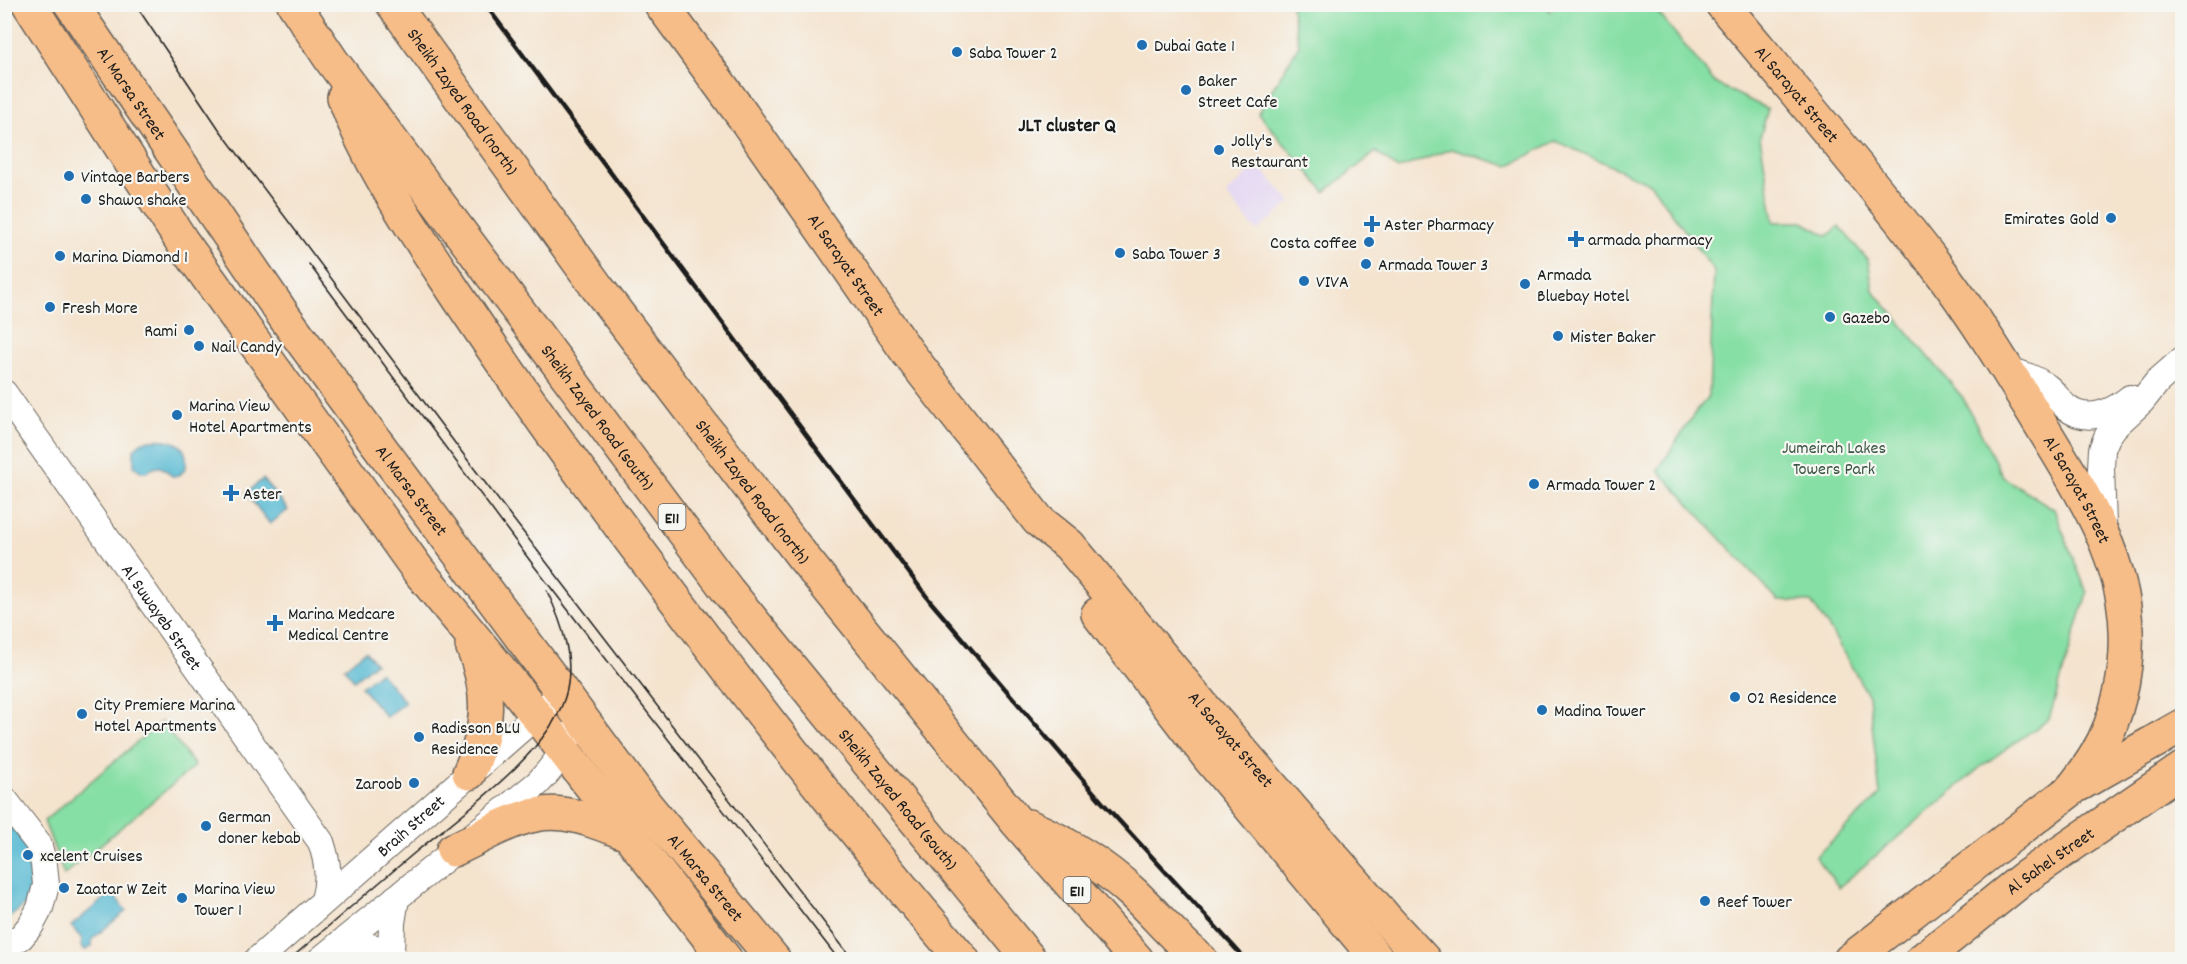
<svg xmlns="http://www.w3.org/2000/svg" width="2187" height="964" font-family="Dekko,sans-serif">
<style>
.built{fill:#e2d4f3}
.green{fill:#86dfa4;stroke:#517e60;stroke-width:1.5}
.water{fill:#55b9d3;stroke:#386a78;stroke-width:1.5}
.lines{fill:none;stroke-linecap:round;stroke-linejoin:round}
.minor-casing{stroke:#68625a;stroke-width:28}
.major-casing{stroke:#68625a;stroke-width:36}
.highway-casing{stroke:#68625a;stroke-width:36}
.minor{stroke:#fff;stroke-width:26}
.major{stroke:#f7bd88;stroke-width:33}
.highway{stroke:#f7bd88;stroke-width:33}
.tram{stroke:#1c1c1c;stroke-width:1.5}
.rail{stroke:#1c1c1c;stroke-width:4.5}
.poi-dot{fill:#1f6fb2;stroke:#f6f6f2;stroke-width:2}
.labels{text-anchor:middle;stroke-width:4.5;stroke-linejoin:round;paint-order:stroke}
.shield{fill:#f6f6f2;stroke:#5d5d5c;stroke-width:1.5}
.shield-label{font-size:16px;font-weight:bold;fill:#1c1c1c}
.poi-label{font-size:18px;fill:#1c1c1c;stroke:#f6f6f2;text-anchor:start}
.street-label{font-size:18px;fill:#1c1c1c;stroke:#f6f6f2}
.park-label{font-size:18px;fill:#3c5645;stroke:#f6f6f2}
.neighbourhood-label{font-size:20px;font-weight:bold;fill:#1c1c1c;stroke:#f6f6f2}
</style>
<rect width="100%" height="100%" fill="#f6f6f2"/>
<filter id="ink" filterUnits="userSpaceOnUse"><feTurbulence type="fractalNoise" baseFrequency=".0167" numOctaves="2"/><feDisplacementMap in="SourceGraphic" scale="12" xChannelSelector="R" yChannelSelector="G"/><feConvolveMatrix kernelMatrix="1 2 1 2 8 2 1 2 1" color-interpolation-filters="sRGB"/></filter>
<filter id="wash" filterUnits="userSpaceOnUse"><feTurbulence type="fractalNoise" baseFrequency=".008" numOctaves="4" result="noise"/><feDisplacementMap in="SourceGraphic" scale="24" xChannelSelector="R" yChannelSelector="G"/><feGaussianBlur stdDeviation="1.35" result="paint"/><feColorMatrix in="noise" values="0 0 0 0 0 0 0 0 0 0 0 0 0 0 0 0 0 1.4 0 .05"/><feComposite in="paint" operator="in"/></filter>
<g filter="url(#wash)">
<rect width="100%" height="100%" fill="#f4e3cd"/>
<!-- built -->
<path class="built" d="M1258,165L1291,202L1257,231L1226,194Z"/>
<!-- green -->
<path class="green" d="M1544,4L1550,11L1558,5H1652L1716,84L1768,109L1760,137L1774,222H1803L1828,236L1839,226L1868,260L1873,290L1963,398L2003,477L2054,509L2087,593L2049,719L1983,765L1839,887L1815,857L1880,795L1869,697L1831,631L1811,602L1778,601L1658,470L1694,414L1709,396L1714,271L1651,184L1556,141L1508,166L1451,149L1398,169L1376,152L1325,192L1258,113L1299,45L1291,5Z
M161,722L195,766L64,875L44,821Z"/>
<!-- water -->
<path class="water" d="M149,440C158,439 169,439 178,444C190,451 190,477 172,476C168,473 165,468 160,467C147,466 149,480 134,466V449L141,443Z
M263,479L288,510L270,524L246,493Z
M365,651L375,663L354,680L344,668Z
M380,672L405,702L386,717L361,687Z
M5,808C29,852 62,885 5,920Z
M112,892L126,911L92,939V946L86,950L81,947L82,939L71,926Z"/>
</g>
<g filter="url(#ink)">
<g class="lines">
<!-- minor casing -->
<g class="minor-casing">
<g id="minor">
<path d="M2008,370C2022,374 2035,378 2047,387C2054,392 2059,401 2066,407C2086,424 2112,413 2130,398"/>
<path id="s1" d="M4,393L321,842C328,863 330,879 324,900"/>
<path d="M2103,526L2101,468L2102,449L2107,437L2114,427L2142,401L2158,381L2182,360"/>
<path d="M4,799L38,843L44,864L46,885L40,908L31,925L21,937L4,947"/>
<path d="M340,944C356,944 384,945 394,960"/>
<path d="M391,955L392,923L396,898"/>
<path id="s2" d="M257,960L563,692"/>
<path d="M320,960L538,783C552,768 563,755 569,735"/>
</g>
</g>
<!-- major casing -->
<g class="major-casing">
<g id="major">
<path d="M29,4L181,240L418,570L516,689L726,960"/>
<path id="s3" d="M71,4L286,319L365,427L646,805L774,960"/>
<path id="s4" d="M661,4L743,116L908,353L1038,520L1069,545L1206,710L1388,921L1424,960"/>
<path id="s5" d="M1722,4C1793,89 1864,172 1931,259C1973,313 2009,372 2044,430C2081,491 2124,556 2126,630C2128,671 2118,719 2096,755C2089,767 2080,778 2072,789L1850,960"/>
<path d="M1098,614L1210,759L1378,960"/>
<path d="M469,773C490,727 491,692 472,645"/>
<path d="M2080,784L2182,726"/>
<path d="M453,850C487,835 525,808 563,814C587,817 609,827 630,835"/>
<path id="s6" d="M1922,960L2024,878L2182,769"/>
</g>
</g>
<!-- highway casing -->
<g class="highway-casing">
<g id="highway">
<path id="s7" d="M294,4L332,61L728,591L1030,960"/>
<path id="s8" d="M393,4L597,287L803,557L1016,821L1137,960"/>
<path d="M344,97C367,160 403,214 440,270C487,341 535,411 586,480C707,643 830,806 963,960"/>
<path d="M1028,826C1067,843 1103,865 1134,894C1156,915 1176,940 1201,960"/>
</g>
</g>
<!-- minor -->
<use href="#minor" class="minor"/>
<!-- major -->
<use href="#major" class="major"/>
<!-- highway -->
<use href="#highway" class="highway"/>
<!-- tram -->
<path class="tram" d="M135,4L219,129L473,467L853,960
M309,264L531,562L839,960
M289,960C332,923 375,886 418,850C463,813 548,753 565,697C576,661 562,623 547,591"/>
<!-- rail -->
<path class="rail" d="M485,4L930,601L1102,802L1246,960"/>
</g>
</g>
<!-- markers -->
<g class="poi-dot">
<circle cx="1142" cy="45" r="6"/>
<circle cx="957" cy="52" r="6"/>
<circle cx="1186" cy="90" r="6"/>
<circle cx="1219" cy="150" r="6"/>
<circle cx="69" cy="176" r="6"/>
<circle cx="86" cy="199" r="6"/>
<circle cx="2111" cy="218" r="6"/>
<path d="M1369 215h6v6h6v6h-6v6h-6v-6h-6v-6h6z"/>
<path d="M1573 230h6v6h6v6h-6v6h-6v-6h-6v-6h6z"/>
<circle cx="1369" cy="242" r="6"/>
<circle cx="1120" cy="253" r="6"/>
<circle cx="60" cy="256" r="6"/>
<circle cx="1366" cy="264" r="6"/>
<circle cx="1304" cy="281" r="6"/>
<circle cx="1525" cy="284" r="6"/>
<circle cx="50" cy="307" r="6"/>
<circle cx="1830" cy="317" r="6"/>
<circle cx="189" cy="330" r="6"/>
<circle cx="1558" cy="336" r="6"/>
<circle cx="199" cy="346" r="6"/>
<circle cx="177" cy="415" r="6"/>
<circle cx="1534" cy="484" r="6"/>
<path d="M228 484h6v6h6v6h-6v6h-6v-6h-6v-6h6z"/>
<path d="M272 614h6v6h6v6h-6v6h-6v-6h-6v-6h6z"/>
<circle cx="1735" cy="697" r="6"/>
<circle cx="1542" cy="710" r="6"/>
<circle cx="82" cy="714" r="6"/>
<circle cx="419" cy="737" r="6"/>
<circle cx="414" cy="783" r="6"/>
<circle cx="206" cy="826" r="6"/>
<circle cx="28" cy="855" r="6"/>
<circle cx="64" cy="888" r="6"/>
<circle cx="182" cy="898" r="6"/>
<circle cx="1705" cy="901" r="6"/>
</g>
<g class="labels">
<!-- shield labels -->
<g class="shield">
<rect x="658.5" y="504" width="27" height="26" rx="4.5"/>
<rect x="1063.5" y="877" width="27" height="26" rx="4.5"/>
</g>
<g class="shield-label">
<text x="672" y="523">E11</text>
<text x="1077" y="896">E11</text>
</g>
<!-- poi labels -->
<g class="poi-label">
<text x="1154" y="51">Dubai Gate 1</text>
<text x="969" y="58">Saba Tower 2</text>
<text x="1198" y="86">Baker<tspan x="1198" dy="21">Street Cafe</tspan></text>
<text x="1231" y="146">Jolly's<tspan x="1231" dy="21">Restaurant</tspan></text>
<text x="81" y="182">Vintage Barbers</text>
<text x="98" y="205">Shawa shake</text>
<text x="2099" y="224" text-anchor="end">Emirates Gold</text>
<text x="1384" y="230">Aster Pharmacy</text>
<text x="1588" y="245">armada pharmacy</text>
<text x="1357" y="248" text-anchor="end">Costa coffee</text>
<text x="1132" y="259">Saba Tower 3</text>
<text x="72" y="262">Marina Diamond 1</text>
<text x="1378" y="270">Armada Tower 3</text>
<text x="1537" y="280">Armada<tspan x="1537" dy="21">Bluebay Hotel</tspan></text>
<text x="1316" y="287">VIVA</text>
<text x="62" y="313">Fresh More</text>
<text x="1842" y="323">Gazebo</text>
<text x="177" y="336" text-anchor="end">Rami</text>
<text x="1570" y="342">Mister Baker</text>
<text x="211" y="352">Nail Candy</text>
<text x="189" y="411">Marina View<tspan x="189" dy="21">Hotel Apartments</tspan></text>
<text x="1546" y="490">Armada Tower 2</text>
<text x="243" y="499">Aster</text>
<text x="288" y="619">Marina Medcare<tspan x="288" dy="21">Medical Centre</tspan></text>
<text x="1747" y="703">O2 Residence</text>
<text x="94" y="710">City Premiere Marina<tspan x="94" dy="21">Hotel Apartments</tspan></text>
<text x="1554" y="716">Madina Tower</text>
<text x="431" y="733">Radisson BLU<tspan x="431" dy="21">Residence</tspan></text>
<text x="402" y="789" text-anchor="end">Zaroob</text>
<text x="218" y="822">German<tspan x="218" dy="21">doner kebab</tspan></text>
<text x="40" y="861">xcelent Cruises</text>
<text x="76" y="894">Zaatar W Zeit</text>
<text x="194" y="894">Marina View<tspan x="194" dy="21">Tower 1</tspan></text>
<text x="1717" y="907">Reef Tower</text>
</g>
<!-- street labels -->
<g class="street-label">
<text dy="6" stroke="none"><textPath href="#s3" startOffset="108">Al Marsa Street</textPath></text>
<text dy="6" stroke="none"><textPath href="#s5" startOffset="117">Al Sarayat Street</textPath></text>
<text dy="6" stroke="none"><textPath href="#s8" startOffset="120">Sheikh Zayed Road (north)</textPath></text>
<text dy="6" stroke="none"><textPath href="#s4" startOffset="320">Al Sarayat Street</textPath></text>
<text dy="6" stroke="none"><textPath href="#s7" startOffset="513">Sheikh Zayed Road (south)</textPath></text>
<text dy="6" stroke="none"><textPath href="#s3" startOffset="594">Al Marsa Street</textPath></text>
<text dy="6" stroke="none"><textPath href="#s5" startOffset="603">Al Sarayat Street</textPath></text>
<text dy="6" stroke="none"><textPath href="#s8" startOffset="606">Sheikh Zayed Road (north)</textPath></text>
<text dy="6" stroke="none"><textPath href="#s1" startOffset="274">Al Suwayeb Street</textPath></text>
<text dy="6" stroke="none"><textPath href="#s4" startOffset="932">Al Sarayat Street</textPath></text>
<text dy="6" stroke="none"><textPath href="#s7" startOffset="999">Sheikh Zayed Road (south)</textPath></text>
<text dy="6" stroke="none"><textPath href="#s2" startOffset="204">Braih Street</textPath></text>
<text dy="6" stroke="none"><textPath href="#s6" startOffset="162">Al Sahel Street</textPath></text>
<text dy="6" stroke="none"><textPath href="#s3" startOffset="1080">Al Marsa Street</textPath></text>
</g>
<!-- park labels -->
<g class="park-label">
<text x="1834" y="453">Jumeirah Lakes<tspan x="1834" dy="21">Towers Park</tspan></text>
</g>
<!-- neighbourhood labels -->
<g class="neighbourhood-label">
<text x="1067" y="131">JLT cluster Q</text>
</g>
</g>
<!-- margin -->
<rect width="2187" height="964" fill="none" stroke="#f6f6f2" stroke-width="24"/>
</svg>
